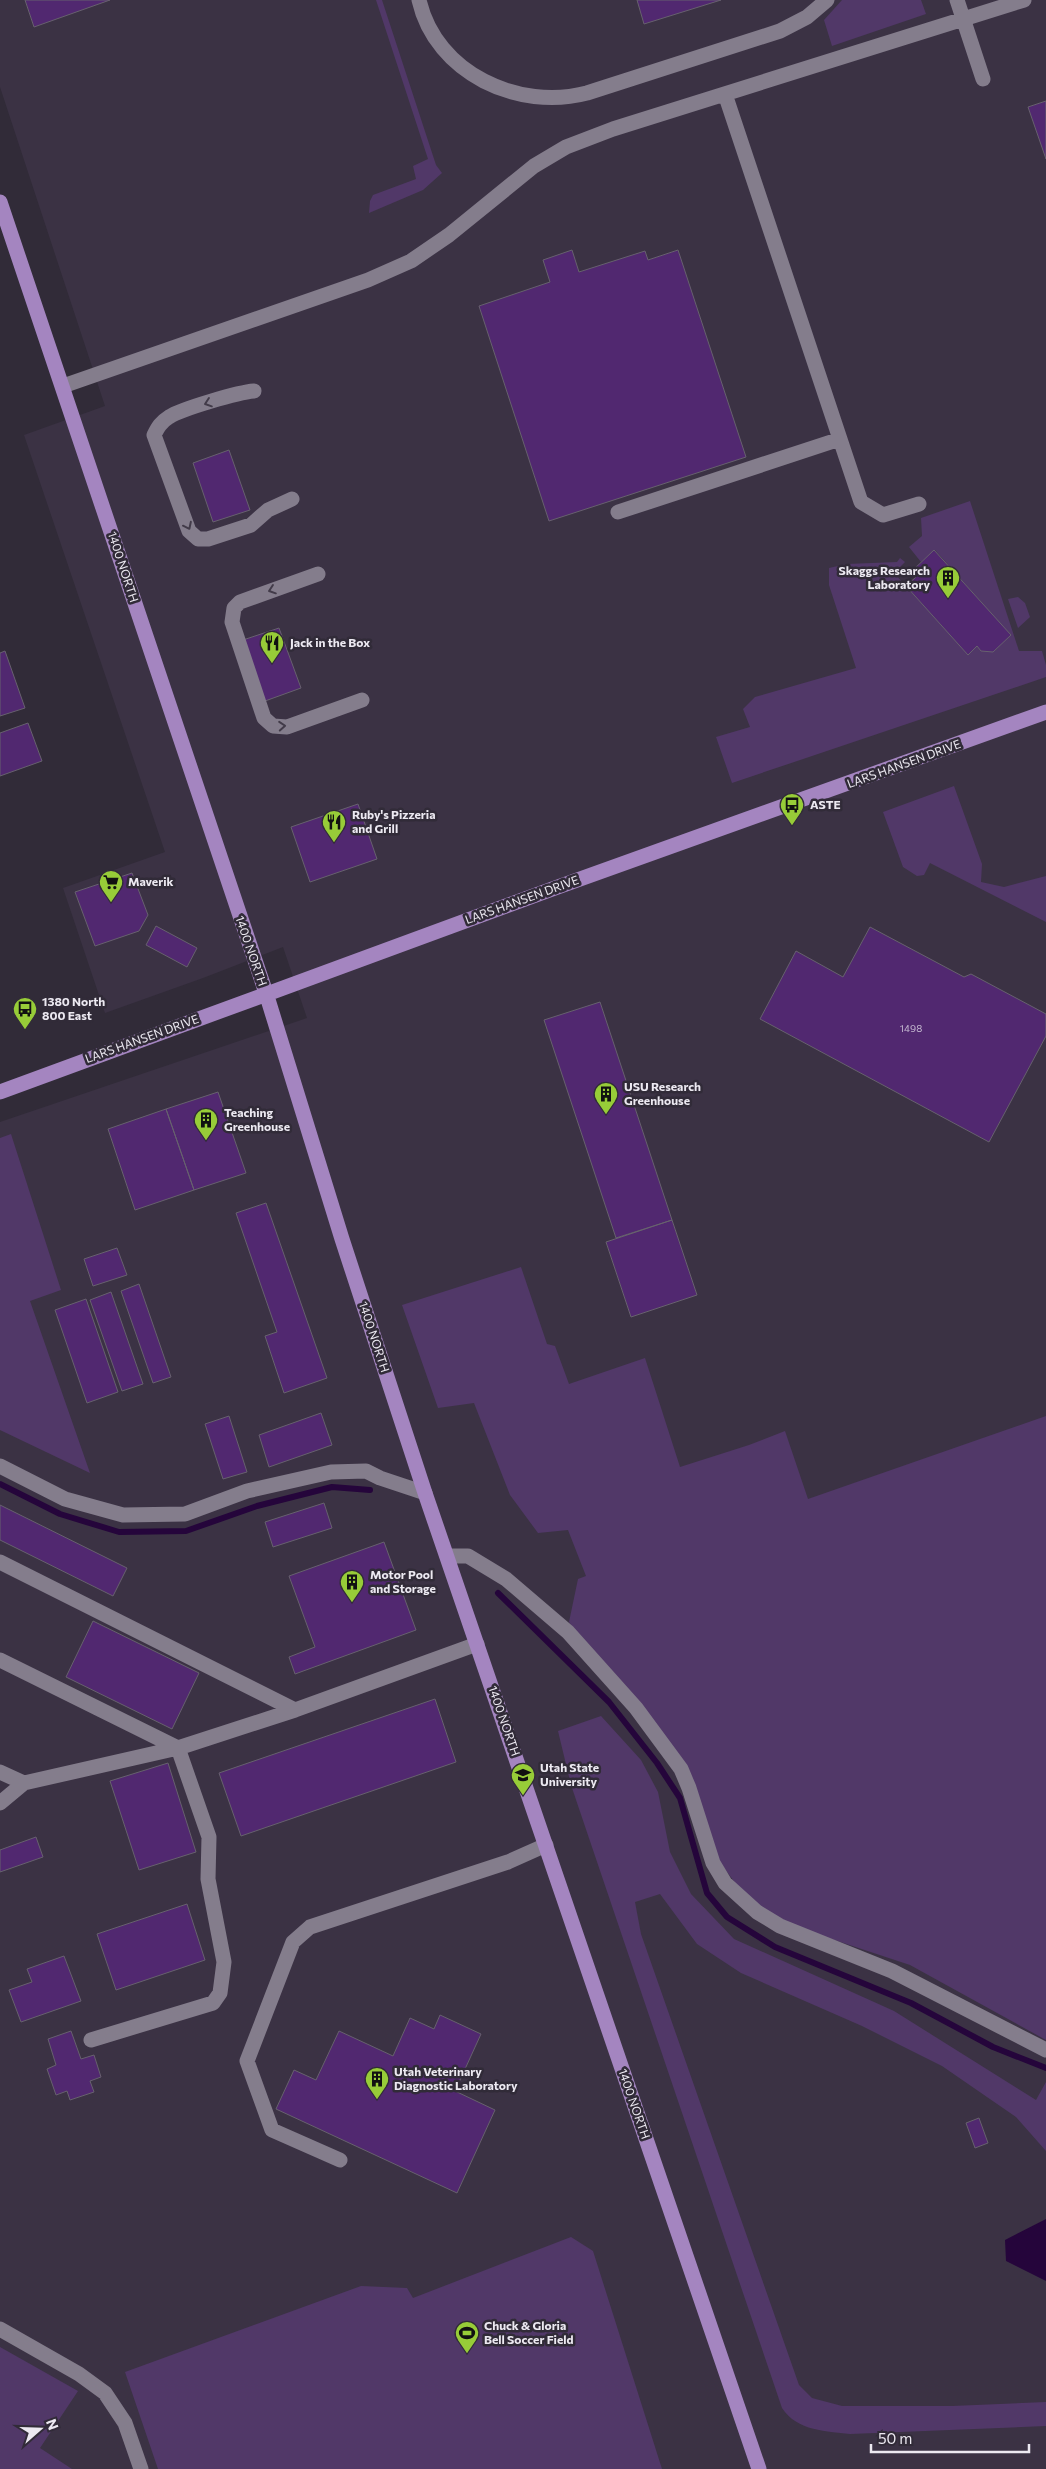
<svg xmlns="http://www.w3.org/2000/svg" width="1046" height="2469" font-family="Commissioner,sans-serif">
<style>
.built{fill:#3b3244}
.green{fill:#513868}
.water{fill:#25053b}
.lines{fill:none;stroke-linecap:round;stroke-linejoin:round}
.stream{stroke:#25053b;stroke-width:6}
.building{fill:#512870;stroke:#67616e}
.minor{stroke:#847d8c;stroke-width:15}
.major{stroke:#a485c0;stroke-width:15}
.oneway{stroke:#423b49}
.labels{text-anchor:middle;stroke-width:5;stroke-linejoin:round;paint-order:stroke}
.number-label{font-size:10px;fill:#c5b9d1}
.street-label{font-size:12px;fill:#ece9f1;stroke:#312b38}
.poi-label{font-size:12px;font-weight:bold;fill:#ece9f1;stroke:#312b38;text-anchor:start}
</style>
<rect width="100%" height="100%" fill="#312b38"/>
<!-- built -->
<path class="built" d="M0,0H1046V2469H0V1122L307,1018L283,947L203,978L105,1013L63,888L165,852L24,435L105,406L0,87Z"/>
<!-- green -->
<path class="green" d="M376,0H382L436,165L442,173L423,190L369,213L370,201L373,195L416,179L413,166L428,159Z
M842,0H921L926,14L832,46L824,20Z
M970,501L1019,651H1042L1046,665V677L732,783L716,737L750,727L743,709L755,697L856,668L829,585V568L847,564L897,562L900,558L905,562L894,573L968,654L977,646L1010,635L935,550L921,562L909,547L922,536L921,518Z
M1018,597L1025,603L1030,617L1018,628L1008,599Z
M954,786L982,864L981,882L1004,887L1046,876V922L930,863L924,875L917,876L903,867L883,812Z
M11,1134L61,1290L30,1301L90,1473L0,1430V1138Z
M521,1267L547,1344L555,1346L569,1384L645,1358L680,1467L749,1445L785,1431L808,1499L1046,1416V2040L910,1965L798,1928L767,1912L739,1888L718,1860L702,1808L569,1622L578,1579L586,1576L568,1530L538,1533L510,1495L474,1403L438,1408L402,1305Z
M601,1716L641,1760L658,1792L670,1852L691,1894L734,1939L894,2011L1036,2100L1046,2082V2151L1016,2117L942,2066L862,2026L741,1973L697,1944L660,1894L635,1902L641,1934L799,2385L812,2398L842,2406H952L1046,2402V2426L850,2434C825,2431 797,2431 782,2408L571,1785L558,1731Z
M571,2237L593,2251L662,2469H158L125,2372L361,2286L407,2288L413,2298Z
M0,2347L78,2391L40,2448L72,2469H0Z"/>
<!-- water -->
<path class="water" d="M1046,2219V2281L1006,2261L1005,2240Z"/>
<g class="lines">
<!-- stream -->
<path class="stream" d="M0,1484L60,1514L119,1532L186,1531L257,1506L332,1487L370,1490
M498,1593L609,1702L657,1763L680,1798L707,1893L727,1917L775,1947L911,2003L993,2047L1046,2068"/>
</g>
<!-- building -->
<path class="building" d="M25,0H110L34,27Z
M637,0H721L644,24Z
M1046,101V159L1028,107Z
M572,250L579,272L645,251L648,260L678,250L746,457L549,521L479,306L550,282L543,260Z
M229,450L250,510L213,522L193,463Z
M934,550L1011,635L993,652L981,651L977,646L968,655L906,586L916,577L911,572Z
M279,628L301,688L265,701L243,640Z
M5,651L25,708L0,716V653Z
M28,723L42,761L0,776V733Z
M358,804L377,859L310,882L291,827Z
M132,873L148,915L139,931L95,946L75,892Z
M156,926L197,948L187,967L146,945Z
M870,927L964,977L971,974L1046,1014V1036L989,1142L760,1019L796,951L843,977Z
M600,1002L672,1220L616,1238L544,1020Z
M218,1092L246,1173L194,1190L166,1109Z
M166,1109L194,1190L135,1210L108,1129Z
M266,1203L327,1378L284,1393L265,1336L277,1332L236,1213Z
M672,1220L697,1295L631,1317L606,1242Z
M117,1248L127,1275L93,1286L84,1259Z
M139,1284L171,1377L153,1383L121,1291Z
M111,1292L143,1384L122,1391L90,1300Z
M86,1299L118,1392L87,1403L55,1310Z
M321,1413L332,1445L269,1467L259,1435Z
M229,1416L247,1472L223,1479L205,1424Z
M324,1503L332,1528L273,1547L265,1522Z
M0,1505L127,1568L113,1596L0,1540Z
M384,1542L416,1630L295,1674L289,1657L315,1647L289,1576Z
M93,1621L199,1673L172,1729L66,1677Z
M435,1699L456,1762L241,1836L219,1773Z
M168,1763L196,1852L139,1870L110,1781Z
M36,1837L43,1857L0,1872V1850Z
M187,1904L205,1960L116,1990L97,1934Z
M64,1956L81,2001L21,2022L9,1990L32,1982L27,1969Z
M440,2015L481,2034L455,2091L495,2110L457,2193L276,2109L294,2070L316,2080L339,2031L393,2056L410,2018L434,2029Z
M71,2031L81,2059L94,2055L101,2077L90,2081L94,2092L70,2100L67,2091L56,2095L47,2069L56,2065L48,2039Z
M979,2118L988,2143L975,2148L966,2123Z"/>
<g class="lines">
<!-- minor -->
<path class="minor" d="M419,0C436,74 519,111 587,93L780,31L807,17L827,0
M957,0L983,79
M725,94L861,502L883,515L919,504
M63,386L368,280L411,261L449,235L534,166L566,147L613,129L1024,0
M254,391C239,392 181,409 169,417C161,422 158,427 154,435L189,531L198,539H208L251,525L268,510L292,499
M618,512L840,439
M318,574L240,602L234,608L232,622L264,718L273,726L287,727L362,700
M0,1466L65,1499L123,1515L185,1514L247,1491L331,1472L366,1471L380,1478L425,1493
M447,1556H468L506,1579L568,1632L636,1708L681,1769L689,1788L713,1863L725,1883L757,1912L780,1926L892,1971L1046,2050
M0,1562L295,1710
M0,1660L178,1748L209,1837L208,1879L224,1962L220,1993L213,2003L91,2040
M0,1772L24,1783L178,1748L295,1710L477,1644
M0,1803L24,1783
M340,2160L272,2130L247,2061L293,1942L310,1927L508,1862L546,1845
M0,2329L79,2374L105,2393L125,2423L141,2469"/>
<!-- major -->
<path class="major" d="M0,202L266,993L342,1239L425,1493L759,2469
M0,1092L555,888L1046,712"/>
</g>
<!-- one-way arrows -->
<defs><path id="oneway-chevron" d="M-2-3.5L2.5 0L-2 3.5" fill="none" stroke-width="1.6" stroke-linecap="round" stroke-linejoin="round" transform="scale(1.25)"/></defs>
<g class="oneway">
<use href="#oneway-chevron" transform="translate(208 403) rotate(161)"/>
<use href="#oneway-chevron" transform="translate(188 526) rotate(64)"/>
<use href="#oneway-chevron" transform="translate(272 590) rotate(161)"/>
<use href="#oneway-chevron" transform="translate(282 726) rotate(-4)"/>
</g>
<!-- icons -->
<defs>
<g id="building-pin" transform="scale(1.25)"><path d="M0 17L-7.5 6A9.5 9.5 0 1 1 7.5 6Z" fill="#97cc38" stroke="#312b38"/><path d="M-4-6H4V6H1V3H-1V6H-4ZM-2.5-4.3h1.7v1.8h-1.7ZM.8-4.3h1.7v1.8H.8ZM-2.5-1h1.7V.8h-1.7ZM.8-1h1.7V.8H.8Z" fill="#111"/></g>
<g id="restaurant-pin" transform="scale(1.25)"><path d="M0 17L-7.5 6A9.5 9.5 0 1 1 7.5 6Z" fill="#97cc38" stroke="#312b38"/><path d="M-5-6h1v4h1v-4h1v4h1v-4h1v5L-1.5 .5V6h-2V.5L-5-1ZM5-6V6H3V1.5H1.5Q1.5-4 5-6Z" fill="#111"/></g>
<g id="bus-pin" transform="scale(1.25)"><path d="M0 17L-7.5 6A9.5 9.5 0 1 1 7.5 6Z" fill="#97cc38" stroke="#312b38"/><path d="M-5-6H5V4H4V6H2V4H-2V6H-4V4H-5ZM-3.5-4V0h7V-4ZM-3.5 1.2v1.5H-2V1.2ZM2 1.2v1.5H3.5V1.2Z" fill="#111"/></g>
<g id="supermarket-pin" transform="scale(1.25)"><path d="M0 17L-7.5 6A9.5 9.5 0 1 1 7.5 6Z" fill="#97cc38" stroke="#312b38"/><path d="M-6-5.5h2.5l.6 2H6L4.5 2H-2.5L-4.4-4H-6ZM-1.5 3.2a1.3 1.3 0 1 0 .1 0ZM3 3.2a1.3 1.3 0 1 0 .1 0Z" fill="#111"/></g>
<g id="university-pin" transform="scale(1.25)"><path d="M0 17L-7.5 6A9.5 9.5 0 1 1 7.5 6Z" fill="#97cc38" stroke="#312b38"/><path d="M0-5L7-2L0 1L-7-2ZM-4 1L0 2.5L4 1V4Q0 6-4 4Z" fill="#111"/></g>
<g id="stadium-pin" transform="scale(1.25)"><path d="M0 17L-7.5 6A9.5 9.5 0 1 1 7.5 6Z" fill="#97cc38" stroke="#312b38"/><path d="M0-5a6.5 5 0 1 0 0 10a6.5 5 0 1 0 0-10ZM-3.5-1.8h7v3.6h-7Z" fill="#111"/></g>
</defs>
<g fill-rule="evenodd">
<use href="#building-pin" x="948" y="578"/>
<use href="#restaurant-pin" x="272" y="643"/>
<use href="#bus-pin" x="792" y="805"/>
<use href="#restaurant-pin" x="334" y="822"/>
<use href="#supermarket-pin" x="111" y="882"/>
<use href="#bus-pin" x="25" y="1009"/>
<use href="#building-pin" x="606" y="1094"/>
<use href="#building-pin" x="206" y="1120"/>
<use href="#building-pin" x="352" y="1582"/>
<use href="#university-pin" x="523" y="1775"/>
<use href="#building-pin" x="377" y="2079"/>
<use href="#stadium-pin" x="467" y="2333"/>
</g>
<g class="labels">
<!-- number labels -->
<g class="number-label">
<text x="911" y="1032">1498</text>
</g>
<!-- street labels -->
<g class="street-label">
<text transform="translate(123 567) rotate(72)" y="4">1400 NORTH</text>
<text transform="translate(904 764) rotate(-20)" y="4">LARS HANSEN DRIVE</text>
<text transform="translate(522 900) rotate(-20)" y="4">LARS HANSEN DRIVE</text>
<text transform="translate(251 951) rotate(71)" y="4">1400 NORTH</text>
<text transform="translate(142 1039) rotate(-20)" y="4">LARS HANSEN DRIVE</text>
<text transform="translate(374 1337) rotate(72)" y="4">1400 NORTH</text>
<text transform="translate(504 1721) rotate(71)" y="4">1400 NORTH</text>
<text transform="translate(634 2104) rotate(71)" y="4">1400 NORTH</text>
</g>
<!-- poi labels -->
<g class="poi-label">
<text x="930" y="575" text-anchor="end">Skaggs Research<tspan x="930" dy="14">Laboratory</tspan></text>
<text x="290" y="647">Jack in the Box</text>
<text x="810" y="809">ASTE</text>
<text x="352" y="819">Ruby's Pizzeria<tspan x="352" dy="14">and Grill</tspan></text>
<text x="128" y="886">Maverik</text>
<text x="42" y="1006">1380 North<tspan x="42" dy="14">800 East</tspan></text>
<text x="624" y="1091">USU Research<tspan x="624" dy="14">Greenhouse</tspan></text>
<text x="224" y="1117">Teaching<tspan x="224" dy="14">Greenhouse</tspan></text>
<text x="370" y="1579">Motor Pool<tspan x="370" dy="14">and Storage</tspan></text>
<text x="540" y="1772">Utah State<tspan x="540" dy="14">University</tspan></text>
<text x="394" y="2076">Utah Veterinary<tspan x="394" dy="14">Diagnostic Laboratory</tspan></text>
<text x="484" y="2330">Chuck &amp; Gloria<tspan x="484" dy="14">Bell Soccer Field</tspan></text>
</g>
</g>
<!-- north arrow -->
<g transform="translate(40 2429) rotate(70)" stroke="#312b38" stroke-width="4" paint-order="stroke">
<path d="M0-4L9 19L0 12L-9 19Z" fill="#ece9f1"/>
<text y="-8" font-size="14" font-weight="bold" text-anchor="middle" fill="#ece9f1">N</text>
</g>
<!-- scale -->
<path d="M871 2444v8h158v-8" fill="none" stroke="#ece9f1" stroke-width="2.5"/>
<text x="878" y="2444" font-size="15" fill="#ece9f1" stroke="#312b38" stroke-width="4" paint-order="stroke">50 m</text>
</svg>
